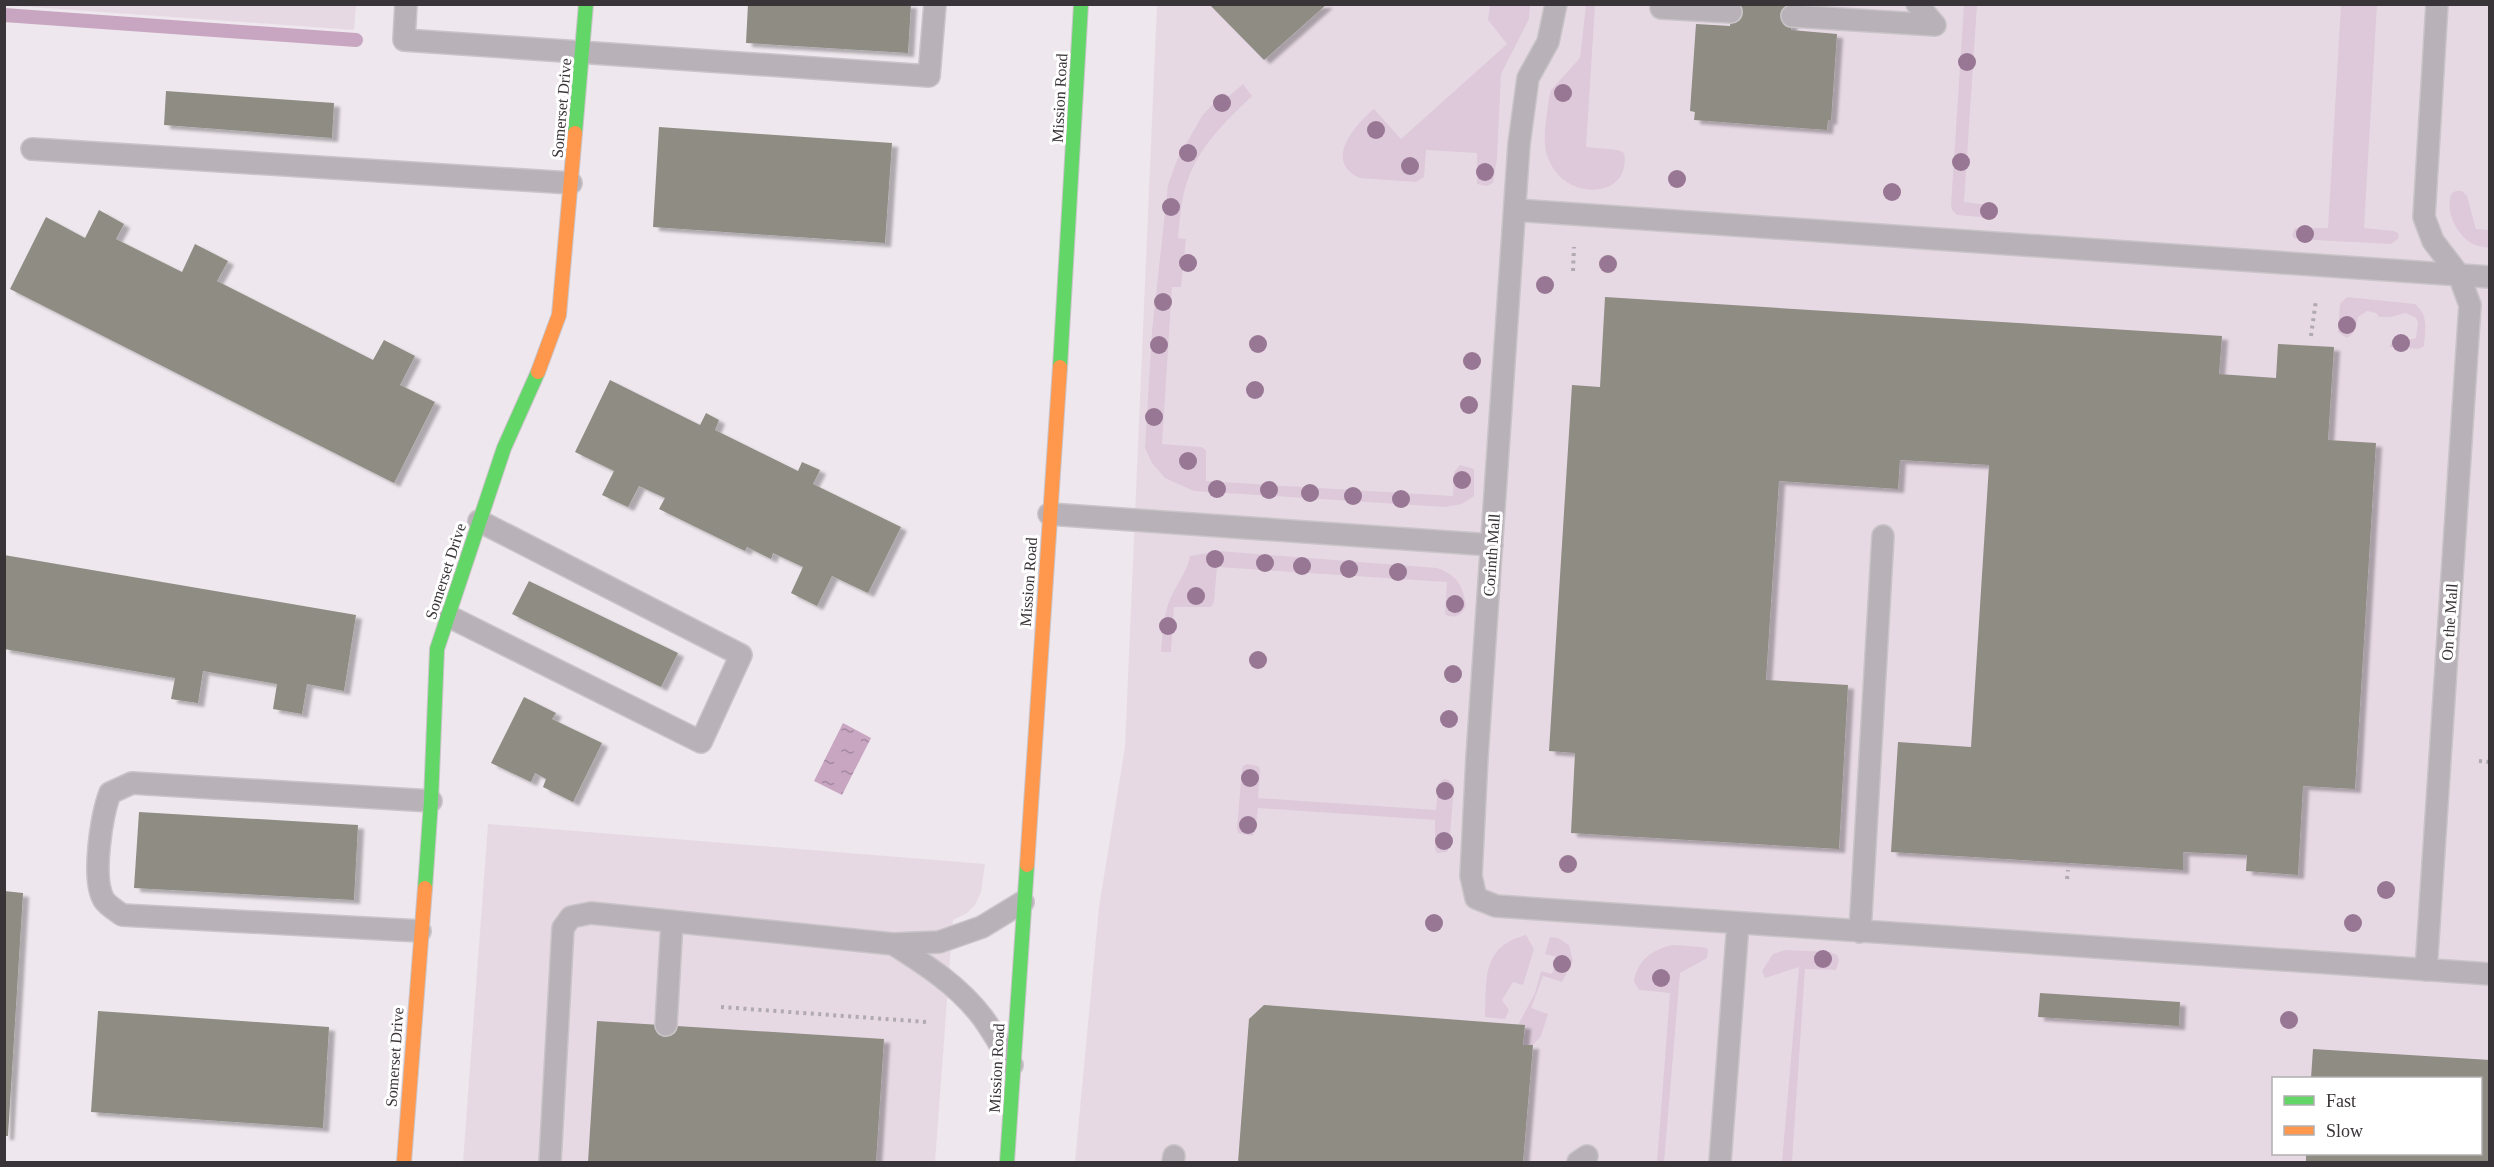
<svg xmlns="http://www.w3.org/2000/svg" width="2494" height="1167" font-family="Georgia,serif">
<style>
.built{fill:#e7d9e4;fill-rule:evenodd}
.green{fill:#ddc9da}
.water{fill:url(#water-ripples)}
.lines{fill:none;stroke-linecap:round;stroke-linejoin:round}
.stream{stroke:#c8a6c2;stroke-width:14}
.building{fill:#8f8c84;filter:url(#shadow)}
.lane-casing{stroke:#c9c4c8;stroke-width:24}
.fast-casing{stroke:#c9c4c8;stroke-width:16}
.slow-casing{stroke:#c9c4c8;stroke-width:16}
.path{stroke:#b0aaaf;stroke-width:4;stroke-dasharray:3 4.5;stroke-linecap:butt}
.lane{stroke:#b8b1b7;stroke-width:21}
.fast{stroke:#63d668;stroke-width:14}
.slow{stroke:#ff974d;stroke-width:14}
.tree{fill:#987794}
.labels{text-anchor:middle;stroke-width:6;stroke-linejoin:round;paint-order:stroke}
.street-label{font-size:16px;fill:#393438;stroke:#fff}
</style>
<defs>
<pattern id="water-ripples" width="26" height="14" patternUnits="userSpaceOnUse" patternTransform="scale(1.5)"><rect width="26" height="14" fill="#c8a6c2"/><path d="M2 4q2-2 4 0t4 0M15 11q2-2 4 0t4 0" fill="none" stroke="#a3889f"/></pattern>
<filter id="shadow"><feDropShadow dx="6" dy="4" stdDeviation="1.5" flood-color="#0004"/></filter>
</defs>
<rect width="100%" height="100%" fill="#eee7ed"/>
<!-- built -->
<path class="built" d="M4,5L5,4L356,5L354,30Z
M1157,5H2489V1162H1075L1099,907L1125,747ZM2274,1078H2480V1154H2274Z
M488,824L985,864L981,892L975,905L967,913L953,920L935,1162H463Z"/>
<!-- green -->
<path class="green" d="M1490,5H1530L1529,19L1501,74L1497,158L1493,183L1487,186L1477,184V153L1426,150L1424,177L1416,182L1360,178C1323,162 1354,125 1374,109L1401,139L1507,44L1488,20Z
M1586,5H1595L1586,147L1618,150L1624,153C1625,158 1625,161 1624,167C1619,194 1583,195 1564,180C1557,175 1551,166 1548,158C1541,141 1547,116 1549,98L1551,90L1580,58Z
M1964,5H1977L1964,202L1996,206L1998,214L1991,218L1957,215L1952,210L1951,205Z
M2341,5H2377L2364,228L2394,231L2398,233L2399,238L2391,244L2295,239L2292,236L2295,228H2328Z
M1243,84L1252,96C1226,121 1199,146 1187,182C1181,199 1180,219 1178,238L1186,239L1181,287H1172L1162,444L1201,447L1206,450V481L1453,496L1454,472L1460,465L1474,469V496L1462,504L1445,507L1194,491L1165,478L1152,463L1145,448L1152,331L1168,185L1177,160L1202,116L1223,93L1229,96Z
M2456,191H2462L2467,196L2476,229L2489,230V248C2484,247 2476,246 2471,243C2456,233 2444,210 2452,193Z
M2347,297L2415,304C2429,315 2425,330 2424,346L2419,349L2389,347C2396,333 2406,343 2416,338L2418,322L2415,317L2405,313L2391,317H2379L2376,313L2367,311L2358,317C2356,327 2356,333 2347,338L2338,332L2340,304Z
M1219,551L1437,568C1457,575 1463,585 1466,606C1462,615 1454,620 1445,614L1447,582L1217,567L1214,602L1211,607H1174L1171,652H1161C1163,631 1163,610 1174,591C1181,578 1187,570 1190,556Z
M1247,764L1258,766L1260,770L1258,798L1436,810L1438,784L1444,779L1449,780L1454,786L1449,847L1447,852L1437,853L1435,849V820L1258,808L1255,832L1252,836L1238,833L1237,827L1242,770L1243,766Z
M1526,935L1534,949L1523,985L1513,982L1502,1000L1509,1010L1505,1019L1485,1017C1487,978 1481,947 1526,935Z
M1550,937L1558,938L1569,945L1573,961L1562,982L1543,976L1531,1008L1548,1014L1541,1036L1533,1045H1523L1525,1026L1518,1025L1535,993L1541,971L1552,974L1557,957L1545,954Z
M1673,945L1702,947L1708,949L1707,958L1680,973L1664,1162H1657L1670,993L1639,990L1634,982C1637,960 1653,949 1673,945Z
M1785,950L1830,952L1837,955L1839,960L1836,970L1805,969L1792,1162H1782L1799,967L1765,978L1762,971L1773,954Z"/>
<!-- water -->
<path class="water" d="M843,723L871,738L842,795L814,781Z"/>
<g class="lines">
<!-- stream -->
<path class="stream" d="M4,15L356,40"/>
</g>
<!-- building -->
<path class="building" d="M748,4H911L908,53L746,43Z
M1209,4H1327L1264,60Z
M1732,4H1793L1791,30L1837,34L1831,121L1828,120L1827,130L1694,120L1695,112L1690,111L1696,24L1730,26Z
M166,91L334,103L332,138L164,125Z
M659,127L892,143L885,243L653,227Z
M99,210L124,224L116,239L182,272L195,244L228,261L217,281L373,360L384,340L415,356L400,385L435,402L394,483L10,289L46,217L85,238Z
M1605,297L2222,336L2219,374L2276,378L2278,344L2334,347L2328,440L2376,443L2355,789L2303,786L2298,875L2246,871L2247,855L2183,852V870L1891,852L1898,742L1971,747L1989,465L1900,460L1898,489L1779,481L1766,680L1848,685L1839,849L1571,833L1575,753L1549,751L1572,385L1600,387Z
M610,380L700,425L706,413L719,420L715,430L798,471L802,462L820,470L813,484L901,527L868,593L832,576L817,606L791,593L803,567L773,553L771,559L747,547L745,551L659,509L665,498L639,486L628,507L602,495L614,471L575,452Z
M4,555L356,615L344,691L307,684L302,714L273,709L277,684L203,671L198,703L171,699L175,678L4,649Z
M529,581L678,653L661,687L512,614Z
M524,697L556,713L552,719L602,743L573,802L543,787L546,779L535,773L531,782L491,763Z
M139,812L358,825L354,900L134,888Z
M4,891L23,893L8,1136H4Z
M2040,993L2180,1002L2179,1026L2038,1017Z
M1264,1005L1525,1025L1523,1045H1533L1523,1162H1238L1249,1019Z
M98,1011L329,1027L323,1128L91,1112Z
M597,1021L884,1039L876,1162H588Z
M2313,1049L2490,1060V1162H2306V1154H2480V1078H2311Z"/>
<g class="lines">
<!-- lane casing -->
<g class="lane-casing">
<path id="lane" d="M406,4L404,40L929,76L935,4
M1556,4L1548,42L1528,78L1519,144L1477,757L1471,876L1476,898L1496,906L2490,974
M1917,4L1935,25
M1661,8L1731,12
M1792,16L1935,25
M32,149L571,183
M1515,210L2490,277
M1049,514L1492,545
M448,616L701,742L741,655L479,521
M420,931L122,915C117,911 107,905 104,900C91,879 102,814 110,793L132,783L431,801
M1860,932L1883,536
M893,944C926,965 959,986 983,1018C994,1033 1003,1050 1012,1065
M2426,970L2470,305L2459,275L2433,241L2424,217L2437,4
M666,1025L672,922
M550,1162L563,928L571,917L591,913L893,944L939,942L982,927L1023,902
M1173,1162L1174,1156
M1578,1162L1587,1156
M1720,1162L1738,923"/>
</g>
<!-- fast casing -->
<g class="fast-casing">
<path id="fast" d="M575,133L586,4
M1060,367L1081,4
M425,888L431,801L437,649L504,448L538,372
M1007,1162L1027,865"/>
</g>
<!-- slow casing -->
<g class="slow-casing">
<path id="slow" d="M538,372L559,315L575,133
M1027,865L1060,367
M404,1162L425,888"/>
</g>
<!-- path -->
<path class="path" d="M1573,271L1574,247
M2311,336L2316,300
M2479,761L2490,762
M2067,879L2068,870
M721,1007L927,1022"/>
<!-- lane -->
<use href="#lane" class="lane"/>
<!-- fast -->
<use href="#fast" class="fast"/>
<!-- slow -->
<use href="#slow" class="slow"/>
</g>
<!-- trees -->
<g class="tree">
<circle cx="1967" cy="62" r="9"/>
<circle cx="1563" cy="93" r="9"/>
<circle cx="1222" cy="103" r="9"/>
<circle cx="1376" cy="130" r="9"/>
<circle cx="1188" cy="153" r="9"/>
<circle cx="1961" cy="162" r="9"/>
<circle cx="1410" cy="166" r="9"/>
<circle cx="1485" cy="172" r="9"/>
<circle cx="1677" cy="179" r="9"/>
<circle cx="1892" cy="192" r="9"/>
<circle cx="1171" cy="207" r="9"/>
<circle cx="1989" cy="211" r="9"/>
<circle cx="2305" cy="234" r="9"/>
<circle cx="1188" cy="263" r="9"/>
<circle cx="1608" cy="264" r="9"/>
<circle cx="1545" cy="285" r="9"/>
<circle cx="1163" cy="302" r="9"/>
<circle cx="2347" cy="325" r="9"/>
<circle cx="2401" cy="343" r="9"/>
<circle cx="1258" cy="344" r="9"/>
<circle cx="1159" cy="345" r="9"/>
<circle cx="1472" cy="361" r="9"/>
<circle cx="1255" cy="390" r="9"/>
<circle cx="1469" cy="405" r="9"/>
<circle cx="1154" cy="417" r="9"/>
<circle cx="1188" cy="461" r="9"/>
<circle cx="1462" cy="480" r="9"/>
<circle cx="1217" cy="489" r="9"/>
<circle cx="1269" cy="490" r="9"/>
<circle cx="1310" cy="493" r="9"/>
<circle cx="1353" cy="496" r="9"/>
<circle cx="1401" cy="499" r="9"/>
<circle cx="1215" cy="559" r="9"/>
<circle cx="1265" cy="563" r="9"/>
<circle cx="1302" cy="566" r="9"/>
<circle cx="1349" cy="569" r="9"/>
<circle cx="1398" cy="572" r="9"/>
<circle cx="1196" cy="596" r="9"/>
<circle cx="1455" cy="604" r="9"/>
<circle cx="1168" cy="626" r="9"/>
<circle cx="1258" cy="660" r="9"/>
<circle cx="1453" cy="674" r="9"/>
<circle cx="1449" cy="719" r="9"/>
<circle cx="1250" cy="778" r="9"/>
<circle cx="1445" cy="791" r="9"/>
<circle cx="1248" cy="825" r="9"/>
<circle cx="1444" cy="841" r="9"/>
<circle cx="1568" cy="864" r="9"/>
<circle cx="2386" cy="890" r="9"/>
<circle cx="1434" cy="923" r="9"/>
<circle cx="2353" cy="923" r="9"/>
<circle cx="1823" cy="959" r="9"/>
<circle cx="1562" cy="964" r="9"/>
<circle cx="1661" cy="978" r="9"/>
<circle cx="2289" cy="1020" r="9"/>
</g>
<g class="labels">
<!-- street labels -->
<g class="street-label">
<text transform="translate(1059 98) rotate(-87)" y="6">Mission Road</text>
<text transform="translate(561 108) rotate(-85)" y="6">Somerset Drive</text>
<text transform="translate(1491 555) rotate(-86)" y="6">Corinth Mall</text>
<text transform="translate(445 571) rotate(-72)" y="6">Somerset Drive</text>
<text transform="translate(1028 582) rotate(-86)" y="6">Mission Road</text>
<text transform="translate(2449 622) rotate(-86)" y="6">On the Mall</text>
<text transform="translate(394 1057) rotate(-86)" y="6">Somerset Drive</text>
<text transform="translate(996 1068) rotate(-87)" y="6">Mission Road</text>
</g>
</g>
<!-- border -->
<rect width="2494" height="1167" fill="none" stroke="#393438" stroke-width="12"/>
<!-- legend -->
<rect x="2272" y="1077" width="210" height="78" fill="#ffffff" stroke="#b0aeaf" stroke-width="1.5"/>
<rect x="2284" y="1096" width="30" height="9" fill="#63d668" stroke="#b0aeaf" stroke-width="1.5"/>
<text x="2326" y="1107" font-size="18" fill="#393438">Fast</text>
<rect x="2284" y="1126" width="30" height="9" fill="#ff974d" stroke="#b0aeaf" stroke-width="1.5"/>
<text x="2326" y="1137" font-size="18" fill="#393438">Slow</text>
</svg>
